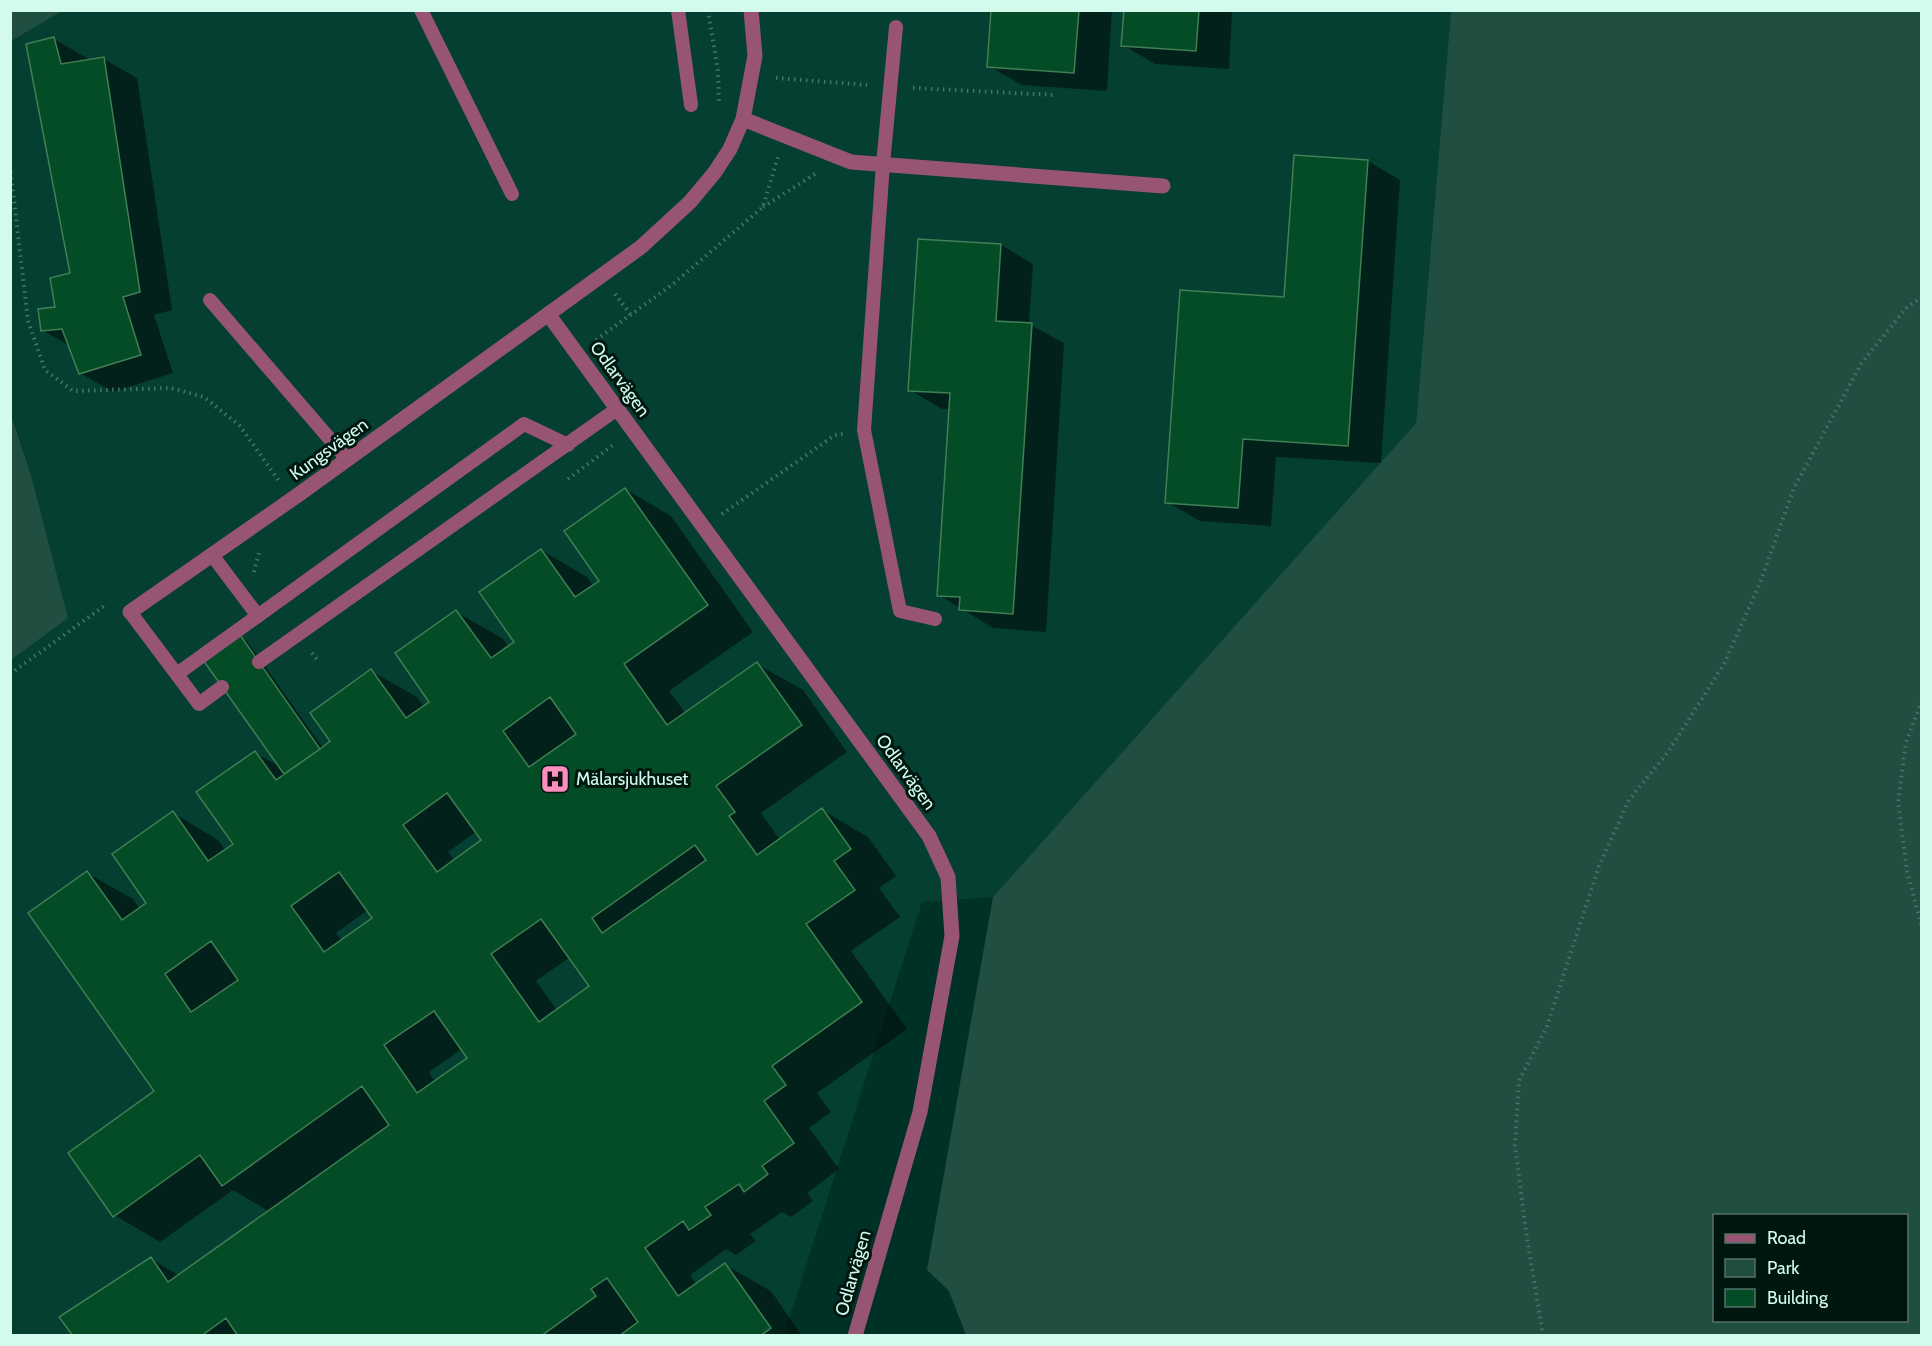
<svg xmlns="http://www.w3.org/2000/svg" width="1932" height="1346" font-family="Cabin,sans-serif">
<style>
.built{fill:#043f32}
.green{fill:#204e41;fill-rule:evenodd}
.shadow{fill:#0007;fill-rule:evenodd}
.building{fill:#034c25;stroke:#417f55;stroke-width:1.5;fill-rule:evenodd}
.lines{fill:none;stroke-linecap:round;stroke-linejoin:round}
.path{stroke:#477569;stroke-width:4;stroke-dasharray:1.5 4.5;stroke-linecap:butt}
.lane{stroke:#985573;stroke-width:14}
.street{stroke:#985573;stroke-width:15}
.labels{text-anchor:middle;stroke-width:6;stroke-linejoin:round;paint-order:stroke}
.street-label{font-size:18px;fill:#d2fbee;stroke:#001710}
.poi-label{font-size:18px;fill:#d2fbee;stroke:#001710;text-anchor:start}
</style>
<rect width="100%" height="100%" fill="#003126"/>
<!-- built -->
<path class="built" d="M62,10L1451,11L1416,423L993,897L922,902L784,1335H11V660L67,618L31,475L11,411L10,41Z"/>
<!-- green -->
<path class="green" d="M11,10H62V11L11,41Z
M1451,11H1921V1335H966L949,1291L927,1270L993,897L1416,423ZM1714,1216H1906V1320H1714Z
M10,411L31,475L68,618L11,660Z"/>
<!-- shadow -->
<path class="shadow" d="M993,10H1112L1107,91L1022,85L989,66Z
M1125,10H1232L1229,69L1155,64L1123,45Z
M54,39L87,58L88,62L104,59L137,78L172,310L154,315L173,373L113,392L80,373L70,346L42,330L57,308L72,274Z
M1368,161L1400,180L1381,463L1276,457L1271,526L1200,521L1167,502Z
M1001,245L1033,264L1029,324L1064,343L1046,632L993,628L939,595L951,409H942L910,390Z
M625,489L671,516L753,632L669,691L686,714L757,664L803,690L847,752L761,813L780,840L822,810L868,837L896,876L879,888L900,917L851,951L907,1029L817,1093L831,1112L809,1128L839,1169L807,1193L813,1201L791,1217L782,1212L750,1234L756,1241L736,1255L726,1249L690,1275L697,1285L725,1265L771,1291L802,1336H75L151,1259L180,1276L270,1212L233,1190L160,1242L114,1215L156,1092L87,873L133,899L140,909L149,903L173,813L218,840L226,851L235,844L255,753L281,767L240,637L247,641L323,748L332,742L371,671L417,697L424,707L431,702L456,612L502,638L509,647L516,642L541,550L587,577L594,587L601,581ZM477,831L483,840L455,861L448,852ZM368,910L374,919L342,941L336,933ZM570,957L591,986L557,1010L536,981ZM462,1049L469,1059L435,1082L429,1072Z"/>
<!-- building -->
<path class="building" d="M991,10H1079L1074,73L987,67Z
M1124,10H1199L1196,51L1121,46Z
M54,37L61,64L104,57L140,292L123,297L141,355L79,374L62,329L41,331L38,309L55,307L50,278L70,273L26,44Z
M1294,155L1368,160L1348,446L1243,439L1238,508L1165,503L1180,290L1284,297Z
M918,239L1001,244L996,321L1032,323L1013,614L959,610L960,597L937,596L950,393L908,391Z
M625,488L708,605L624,664L667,725L757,662L802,725L716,786L735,812L729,816L757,855L822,808L851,849L834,861L855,890L806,924L862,1002L772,1066L786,1085L764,1101L794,1143L762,1166L768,1174L744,1192L739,1184L705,1207L711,1215L689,1230L683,1221L645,1248L678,1296L725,1263L771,1328L760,1336H619L638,1322L607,1278L591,1289L596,1296L541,1336H238L226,1318L201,1336H73L59,1317L151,1257L168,1282L389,1125L362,1086L222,1186L200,1155L113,1217L68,1153L154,1091L28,913L87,871L122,920L146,903L112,854L173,811L208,861L233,844L196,792L255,751L276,780L320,749L330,741L310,713L371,669L406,718L429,702L395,653L456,610L491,658L514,642L479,592L541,549L575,597L599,581L564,531ZM550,697L576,734L529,767L503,731ZM447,793L481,840L437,872L403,825ZM695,845L706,860L602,933L592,918ZM339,872L372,918L324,952L291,906ZM541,919L589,986L539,1022L491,954ZM211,941L238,980L191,1012L165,974ZM434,1011L467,1058L417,1093L384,1045Z
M240,635L320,749L284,774L203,660Z"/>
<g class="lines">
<!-- path -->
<path class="path" d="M708,10L718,71L719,104
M776,78L867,85
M913,88L1054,95
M10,166L28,321L45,370L73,391L171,388L204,397L240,426L279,481
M763,207L815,174
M615,294L631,315
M596,340L673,284L763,207L778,157
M568,479L613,445
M722,514L835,435L843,434
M254,572L259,553
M312,653L319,662
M10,674L107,604
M1922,701L1906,742L1898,802L1907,871L1922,928
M1543,1336L1526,1232L1515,1145L1519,1081L1547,1026L1599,866L1629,800L1668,752L1724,664L1760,583L1794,488L1861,364L1907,307L1922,297"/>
<!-- lane -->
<path class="lane" d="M421,10L512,194
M678,10L691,105
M896,27L883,164L864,430L900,611L935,619
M210,300L347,459
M212,555L258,616
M130,612L199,704L222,687
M259,662L617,409
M177,674L524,424L568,445"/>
<!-- street -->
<path class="street" d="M743,119L851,162L1163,186
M548,314L929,836L948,877L952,936L920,1112L855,1336
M130,612L298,495L641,247L690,202L715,172L730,149L743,119L755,56L751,10"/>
</g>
<!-- icons -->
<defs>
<g id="hospital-square" transform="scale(1.5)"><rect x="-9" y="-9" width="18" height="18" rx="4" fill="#fd8ec0" stroke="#001710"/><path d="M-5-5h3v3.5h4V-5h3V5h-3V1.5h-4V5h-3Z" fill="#111"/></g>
</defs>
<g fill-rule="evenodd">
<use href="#hospital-square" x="555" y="779"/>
</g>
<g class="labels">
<!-- street labels -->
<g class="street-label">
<text transform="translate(620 379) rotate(54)" y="6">Odlarvägen</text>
<text transform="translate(329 449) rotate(-36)" y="6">Kungsvägen</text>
<text transform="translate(906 772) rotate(54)" y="6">Odlarvägen</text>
<text transform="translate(853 1273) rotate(-74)" y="6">Odlarvägen</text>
</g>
<!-- poi labels -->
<g class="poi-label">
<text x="576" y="785">Mälarsjukhuset</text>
</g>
</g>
<!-- border -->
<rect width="1932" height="1346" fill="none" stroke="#d2fbee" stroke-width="24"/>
<!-- legend -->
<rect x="1713" y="1214" width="195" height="108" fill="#001710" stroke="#547269" stroke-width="1.5"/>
<rect x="1725" y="1234" width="30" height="9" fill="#985573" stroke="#547269" stroke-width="1.5"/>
<text x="1767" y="1244" font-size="18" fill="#d2fbee">Road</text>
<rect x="1725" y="1259" width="30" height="18" fill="#204e41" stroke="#547269" stroke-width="1.5"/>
<text x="1767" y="1274" font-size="18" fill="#d2fbee">Park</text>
<rect x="1725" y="1289" width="30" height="18" fill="#034c25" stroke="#547269" stroke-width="1.5"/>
<text x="1767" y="1304" font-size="18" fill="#d2fbee">Building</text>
</svg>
